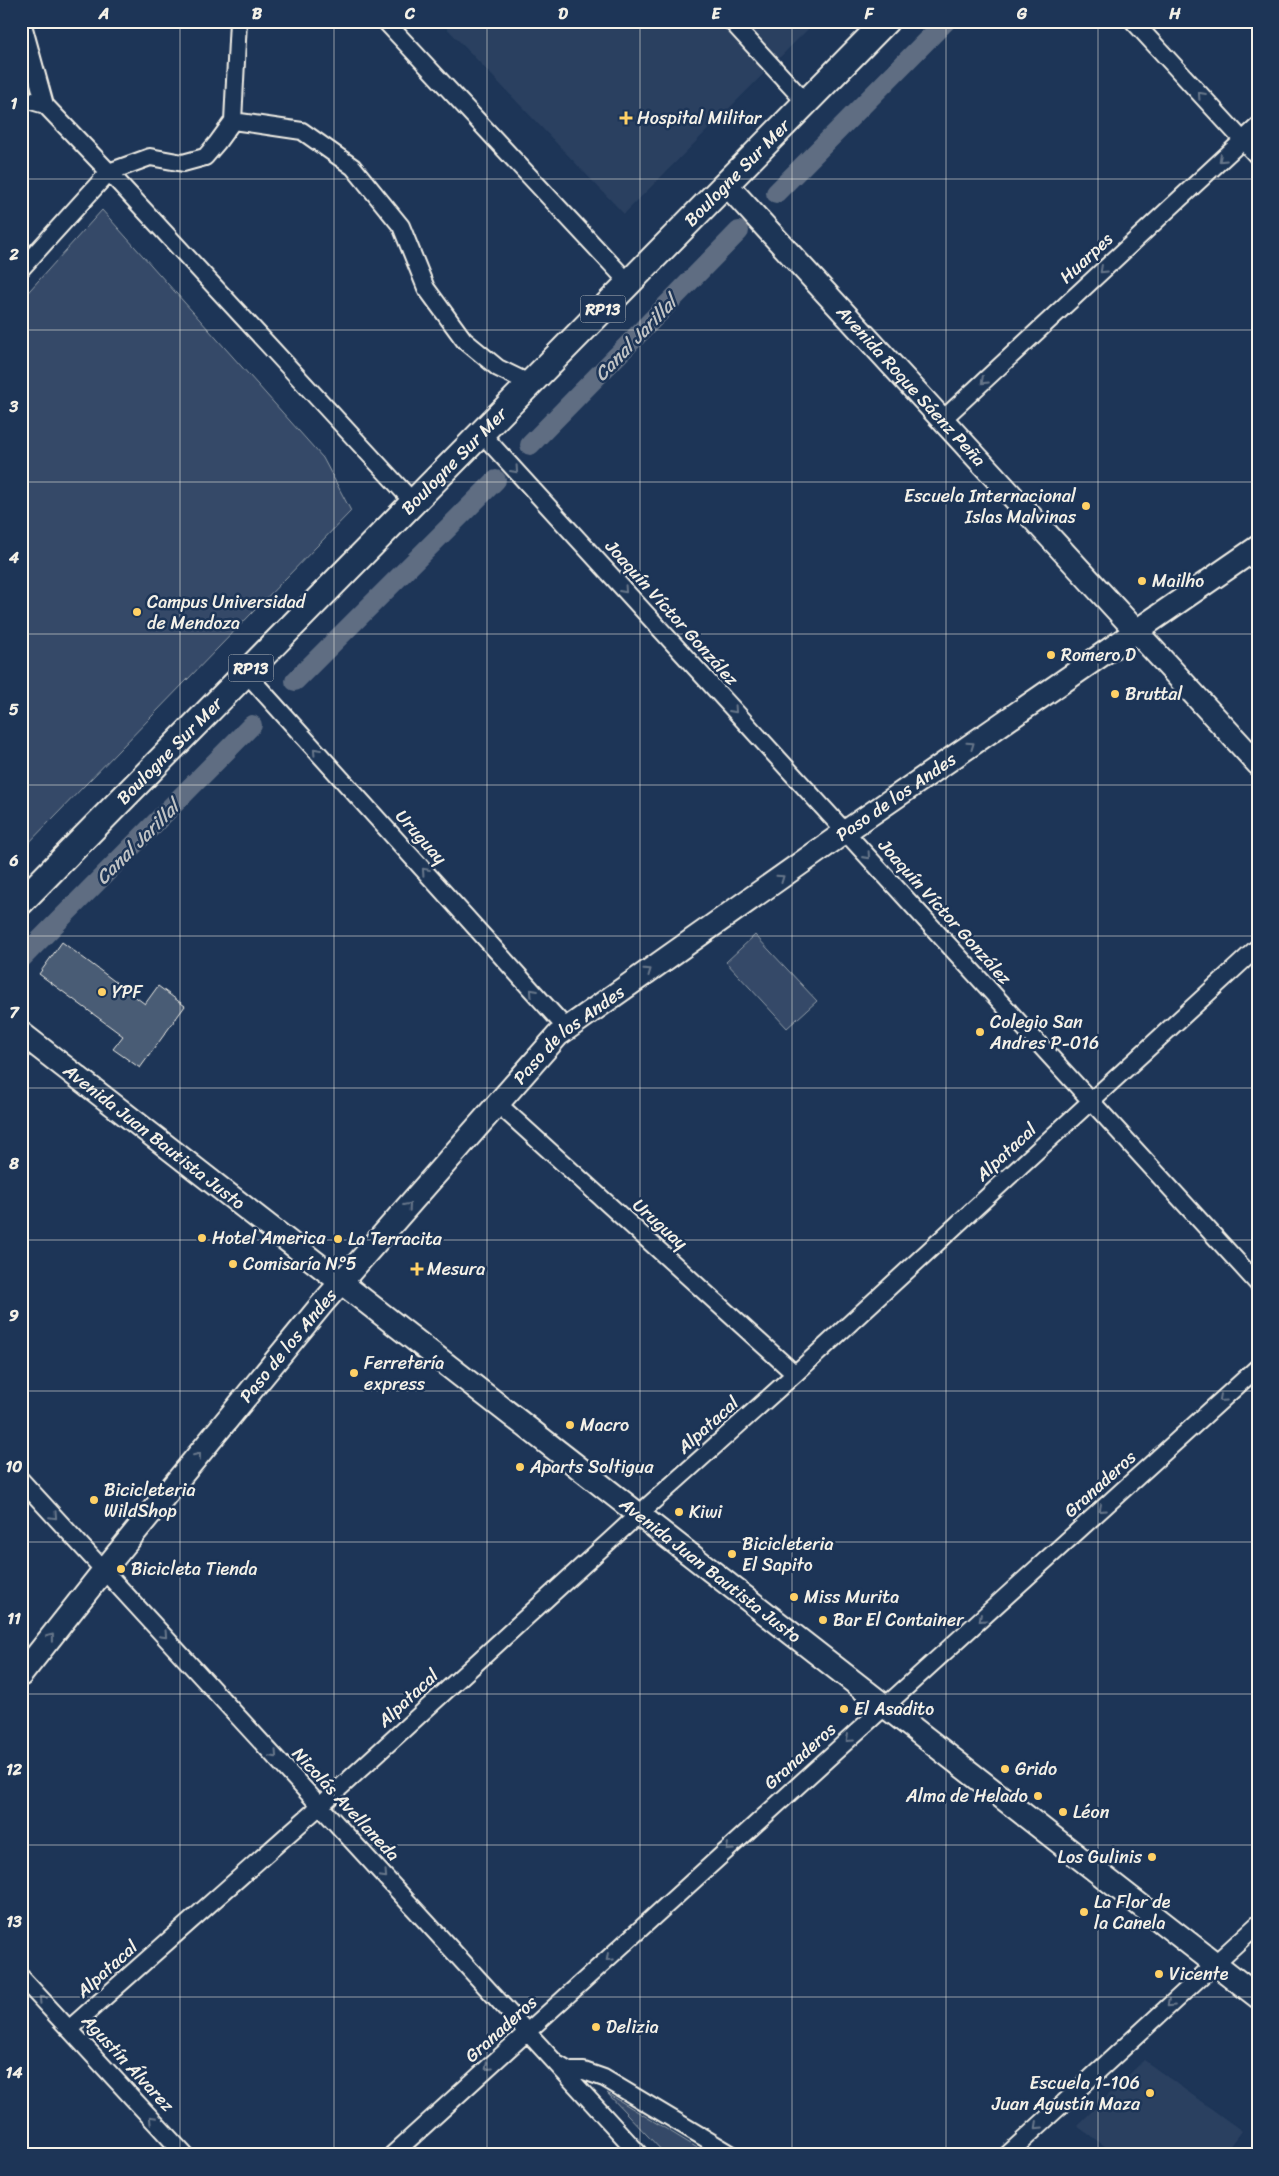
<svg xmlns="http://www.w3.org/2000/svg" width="1279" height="2176" font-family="Sriracha,sans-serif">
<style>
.built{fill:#2a4060}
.green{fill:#354a67;stroke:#949ea8}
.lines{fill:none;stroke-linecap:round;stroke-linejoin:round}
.canal{stroke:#5e6d82;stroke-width:20}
.building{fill:#485b74;stroke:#f4f1e8}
.street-casing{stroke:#f4f1e8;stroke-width:20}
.secondary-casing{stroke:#f4f1e8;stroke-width:26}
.primary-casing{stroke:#f4f1e8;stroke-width:29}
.street{stroke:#1d3557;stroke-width:16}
.secondary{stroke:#1d3557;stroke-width:22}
.primary{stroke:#1d3557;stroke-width:25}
.oneway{stroke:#68778a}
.grid{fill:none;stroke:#f4f1e8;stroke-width:1;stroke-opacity:0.55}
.poi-dot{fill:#ffd166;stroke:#1d3557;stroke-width:2}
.labels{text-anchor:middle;stroke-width:5;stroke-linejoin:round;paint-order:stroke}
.shield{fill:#1d3557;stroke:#b4b9bc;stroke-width:1}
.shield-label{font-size:16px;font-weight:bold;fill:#f4f1e8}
.poi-label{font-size:18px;fill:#f4f1e8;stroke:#1d3557;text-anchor:start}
.street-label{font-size:18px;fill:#f4f1e8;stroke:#1d3557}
.water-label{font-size:19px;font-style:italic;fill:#c0c3c4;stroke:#1d3557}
.neatline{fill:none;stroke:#f4f1e8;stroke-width:2}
.grid-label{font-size:16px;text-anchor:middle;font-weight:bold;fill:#f4f1e8}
</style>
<rect width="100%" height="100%" fill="#1d3557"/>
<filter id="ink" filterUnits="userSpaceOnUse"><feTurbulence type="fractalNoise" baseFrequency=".02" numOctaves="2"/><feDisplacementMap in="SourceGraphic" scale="10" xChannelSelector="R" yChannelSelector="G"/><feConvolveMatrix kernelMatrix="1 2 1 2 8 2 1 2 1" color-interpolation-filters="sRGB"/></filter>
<g filter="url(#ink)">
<!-- built -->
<path class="built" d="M440,21H816L624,214Z
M1144,2060L1242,2131L1224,2155H1117L1077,2126Z"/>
<!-- green -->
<path class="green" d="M102,210L323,458L351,511L21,851V300Z
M755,935L817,1001L787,1028L726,962Z
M607,2093L709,2155H666Z"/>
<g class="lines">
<!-- canal -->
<path class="canal" d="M776,193L946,21
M530,445L739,231
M295,681L496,480
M21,959L252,725"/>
</g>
<!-- building -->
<path class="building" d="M62,942L145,1004L158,986L185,1006L140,1068L113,1049L123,1036L39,974Z"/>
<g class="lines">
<!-- street casing -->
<g class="street-casing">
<path id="street" d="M22,21L45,105
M385,21L628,282
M731,21L806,103
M1133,21L1258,157
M21,98L45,105L109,172L414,503
M233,121L302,131L353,167L401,226L426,288L464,340L498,368L531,384
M21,269L109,172L150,157L183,163L205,157L217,143L233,121L238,21
M942,420L1258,126
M482,434L1258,1284
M246,673L566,1028
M498,1104L795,1374
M21,1480L640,2155
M21,1977L185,2155
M69,2029L320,1806L639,1514L795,1374L1258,947
M559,2065L569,2071H584L604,2078L733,2155
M392,2155L1258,1367
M1007,2155L1258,1924"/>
</g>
<!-- secondary casing -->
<g class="secondary-casing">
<g id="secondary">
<path id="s1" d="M726,184L1258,764"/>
<path id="s2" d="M21,1033L1258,1997"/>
<path id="s3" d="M21,1675L104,1570L322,1304L558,1035L845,832L1258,547"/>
</g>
</g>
<!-- primary casing -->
<g class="primary-casing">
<g id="primary">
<path id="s4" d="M21,902L886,21"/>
</g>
</g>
<!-- street -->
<use href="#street" class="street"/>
<!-- secondary -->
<use href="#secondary" class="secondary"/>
<!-- primary -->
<use href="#primary" class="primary"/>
</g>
<!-- one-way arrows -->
<defs><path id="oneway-chevron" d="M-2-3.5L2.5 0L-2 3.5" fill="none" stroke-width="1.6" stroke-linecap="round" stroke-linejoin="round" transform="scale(1.25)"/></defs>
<g class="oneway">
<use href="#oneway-chevron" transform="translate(1201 95) rotate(-132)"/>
<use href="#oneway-chevron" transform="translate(1222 159) rotate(137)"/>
<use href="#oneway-chevron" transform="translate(1103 270) rotate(137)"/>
<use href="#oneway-chevron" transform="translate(984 381) rotate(137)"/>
<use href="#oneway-chevron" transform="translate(515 470) rotate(48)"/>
<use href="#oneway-chevron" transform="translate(624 590) rotate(48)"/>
<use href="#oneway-chevron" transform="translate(734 710) rotate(48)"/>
<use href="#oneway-chevron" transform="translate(971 745) rotate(-35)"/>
<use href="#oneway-chevron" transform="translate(316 751) rotate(-132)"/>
<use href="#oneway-chevron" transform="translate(867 856) rotate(48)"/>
<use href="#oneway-chevron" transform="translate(425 871) rotate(-132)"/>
<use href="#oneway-chevron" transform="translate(781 878) rotate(-35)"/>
<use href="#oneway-chevron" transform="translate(648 971) rotate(-35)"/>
<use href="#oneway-chevron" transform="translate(533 992) rotate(-132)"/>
<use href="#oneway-chevron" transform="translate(408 1206) rotate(-49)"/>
<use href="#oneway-chevron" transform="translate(1222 1399) rotate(138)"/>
<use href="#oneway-chevron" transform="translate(198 1456) rotate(-51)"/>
<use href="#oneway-chevron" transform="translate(1102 1509) rotate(138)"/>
<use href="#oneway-chevron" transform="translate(54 1516) rotate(47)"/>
<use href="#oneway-chevron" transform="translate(982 1619) rotate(138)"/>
<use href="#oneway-chevron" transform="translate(164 1635) rotate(47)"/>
<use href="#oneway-chevron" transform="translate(51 1637) rotate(-52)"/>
<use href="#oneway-chevron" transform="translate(849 1739) rotate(138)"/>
<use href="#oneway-chevron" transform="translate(274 1755) rotate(47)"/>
<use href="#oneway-chevron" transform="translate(729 1848) rotate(138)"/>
<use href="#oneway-chevron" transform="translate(384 1875) rotate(47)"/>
<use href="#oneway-chevron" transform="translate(609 1958) rotate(138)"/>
<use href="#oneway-chevron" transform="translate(42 1999) rotate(-133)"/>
<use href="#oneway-chevron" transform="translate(1170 2004) rotate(137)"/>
<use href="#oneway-chevron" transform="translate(488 2067) rotate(138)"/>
<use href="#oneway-chevron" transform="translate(152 2119) rotate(-133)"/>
<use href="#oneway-chevron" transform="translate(1038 2126) rotate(137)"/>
</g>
</g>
<!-- grid -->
<path class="grid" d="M180,21V2155M334,21V2155M487,21V2155M640,21V2155M792,21V2155M946,21V2155M1098,21V2155M21,179H1258M21,330H1258M21,482H1258M21,634H1258M21,785H1258M21,936H1258M21,1088H1258M21,1240H1258M21,1391H1258M21,1542H1258M21,1694H1258M21,1845H1258M21,1997H1258"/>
<!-- markers -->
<g class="poi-dot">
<path d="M623.5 110.5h5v5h5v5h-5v5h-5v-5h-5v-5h5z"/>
<circle cx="1086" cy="506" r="5"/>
<circle cx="1142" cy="581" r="5"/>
<circle cx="137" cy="612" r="5"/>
<circle cx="1051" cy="655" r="5"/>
<circle cx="1115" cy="694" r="5"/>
<circle cx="102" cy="992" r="5"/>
<circle cx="980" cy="1032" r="5"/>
<circle cx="202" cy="1238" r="5"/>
<circle cx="338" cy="1239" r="5"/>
<circle cx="233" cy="1264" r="5"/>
<path d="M414.5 1261.5h5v5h5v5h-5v5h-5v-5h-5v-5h5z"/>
<circle cx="354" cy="1373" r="5"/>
<circle cx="570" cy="1425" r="5"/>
<circle cx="520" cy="1467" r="5"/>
<circle cx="94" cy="1500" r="5"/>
<circle cx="679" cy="1512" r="5"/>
<circle cx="732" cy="1554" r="5"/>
<circle cx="121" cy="1569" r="5"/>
<circle cx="794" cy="1597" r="5"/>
<circle cx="823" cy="1620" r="5"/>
<circle cx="844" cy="1709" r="5"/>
<circle cx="1005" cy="1769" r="5"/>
<circle cx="1038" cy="1796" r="5"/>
<circle cx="1063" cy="1812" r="5"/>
<circle cx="1152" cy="1857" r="5"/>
<circle cx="1084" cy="1912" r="5"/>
<circle cx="1159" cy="1974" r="5"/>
<circle cx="596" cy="2027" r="5"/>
<circle cx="1150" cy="2093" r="5"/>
</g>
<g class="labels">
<!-- shield labels -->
<g class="shield">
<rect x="580.5" y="295.5" width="45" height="27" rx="4"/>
<rect x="228.5" y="654.5" width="45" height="27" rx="4"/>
</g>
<g class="shield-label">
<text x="603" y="315">RP13</text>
<text x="251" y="674">RP13</text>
</g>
<!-- poi labels -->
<g class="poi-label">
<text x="637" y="124">Hospital Militar</text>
<text x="1076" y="502" text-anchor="end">Escuela Internacional<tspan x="1076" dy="21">Islas Malvinas</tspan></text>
<text x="1152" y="587">Mailho</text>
<text x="147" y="608">Campus Universidad<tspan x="147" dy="21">de Mendoza</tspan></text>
<text x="1061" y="661">Romero D</text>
<text x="1125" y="700">Bruttal</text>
<text x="112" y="998">YPF</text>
<text x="990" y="1028">Colegio San<tspan x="990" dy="21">Andres P-016</tspan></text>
<text x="212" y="1244">Hotel America</text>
<text x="348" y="1245">La Terracita</text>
<text x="243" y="1270">Comisaría N°5</text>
<text x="427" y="1275">Mesura</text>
<text x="364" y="1369">Ferretería<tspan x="364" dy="21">express</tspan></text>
<text x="580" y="1431">Macro</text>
<text x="530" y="1473">Aparts Soltigua</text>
<text x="104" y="1496">Bicicleteria<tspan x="104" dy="21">WildShop</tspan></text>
<text x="689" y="1518">Kiwi</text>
<text x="742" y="1550">Bicicleteria<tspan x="742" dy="21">El Sapito</tspan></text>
<text x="131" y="1575">Bicicleta Tienda</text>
<text x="804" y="1603">Miss Murita</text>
<text x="833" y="1626">Bar El Container</text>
<text x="854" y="1715">El Asadito</text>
<text x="1015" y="1775">Grido</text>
<text x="1028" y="1802" text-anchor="end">Alma de Helado</text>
<text x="1073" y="1818">Léon</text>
<text x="1142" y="1863" text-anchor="end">Los Gulinis</text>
<text x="1094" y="1908">La Flor de<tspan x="1094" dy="21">la Canela</tspan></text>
<text x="1169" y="1980">Vicente</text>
<text x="606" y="2033">Delizia</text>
<text x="1140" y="2089" text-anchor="end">Escuela 1-106<tspan x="1140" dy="21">Juan Agustín Maza</tspan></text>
</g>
<!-- street labels -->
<g class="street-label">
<text dy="6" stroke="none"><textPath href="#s4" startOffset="1022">Boulogne Sur Mer</textPath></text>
<text transform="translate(1086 258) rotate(-43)" y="6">Huarpes</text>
<text dy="6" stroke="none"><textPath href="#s1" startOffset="274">Avenida Roque Sáenz Peña</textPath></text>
<text dy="6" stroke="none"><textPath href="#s4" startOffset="618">Boulogne Sur Mer</textPath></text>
<text transform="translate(672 613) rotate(48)" y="6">Joaquín Víctor González</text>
<text dy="6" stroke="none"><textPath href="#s4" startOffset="212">Boulogne Sur Mer</textPath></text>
<text dy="6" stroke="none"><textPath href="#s3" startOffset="1249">Paso de los Andes</textPath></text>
<text transform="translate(421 837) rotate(48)" y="6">Uruguay</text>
<text transform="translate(945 912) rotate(48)" y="6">Joaquín Víctor González</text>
<text dy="6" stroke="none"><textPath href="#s3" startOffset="844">Paso de los Andes</textPath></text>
<text dy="6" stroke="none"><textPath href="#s2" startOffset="169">Avenida Juan Bautista Justo</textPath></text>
<text transform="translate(1006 1152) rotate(-43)" y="6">Alpatacal</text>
<text transform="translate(660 1224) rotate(42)" y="6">Uruguay</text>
<text dy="6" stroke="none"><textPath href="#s3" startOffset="424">Paso de los Andes</textPath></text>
<text transform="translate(708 1425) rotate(-42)" y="6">Alpatacal</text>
<text transform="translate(1100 1484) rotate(-42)" y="6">Granaderos</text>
<text dy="6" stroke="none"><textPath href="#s2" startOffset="874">Avenida Juan Bautista Justo</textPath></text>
<text transform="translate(408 1698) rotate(-43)" y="6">Alpatacal</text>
<text transform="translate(800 1756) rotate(-42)" y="6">Granaderos</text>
<text transform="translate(346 1804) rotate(47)" y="6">Nicolás Avellaneda</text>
<text transform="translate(107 1969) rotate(-42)" y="6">Alpatacal</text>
<text transform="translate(501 2029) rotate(-42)" y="6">Granaderos</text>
<text transform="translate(128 2063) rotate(47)" y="6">Agustín Álvarez</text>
</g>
<!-- water labels -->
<g class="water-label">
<text transform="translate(635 338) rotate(-46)" y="7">Canal Jarillal</text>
<text transform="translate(137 842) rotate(-45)" y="7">Canal Jarillal</text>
</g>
</g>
<!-- margin -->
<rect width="1279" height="2176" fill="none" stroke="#1d3557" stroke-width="55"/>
<rect x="28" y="28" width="1224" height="2120" class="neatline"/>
<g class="grid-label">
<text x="104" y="19">A</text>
<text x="257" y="19">B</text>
<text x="410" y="19">C</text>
<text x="563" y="19">D</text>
<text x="716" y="19">E</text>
<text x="869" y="19">F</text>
<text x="1022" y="19">G</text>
<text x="1175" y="19">H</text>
<text x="14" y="109">1</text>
<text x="14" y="260">2</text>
<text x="14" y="412">3</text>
<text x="14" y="563">4</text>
<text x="14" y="715">5</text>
<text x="14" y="866">6</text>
<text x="14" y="1018">7</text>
<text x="14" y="1169">8</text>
<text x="14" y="1321">9</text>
<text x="14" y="1472">10</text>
<text x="14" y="1624">11</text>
<text x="14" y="1775">12</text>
<text x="14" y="1927">13</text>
<text x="14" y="2078">14</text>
</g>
</svg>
